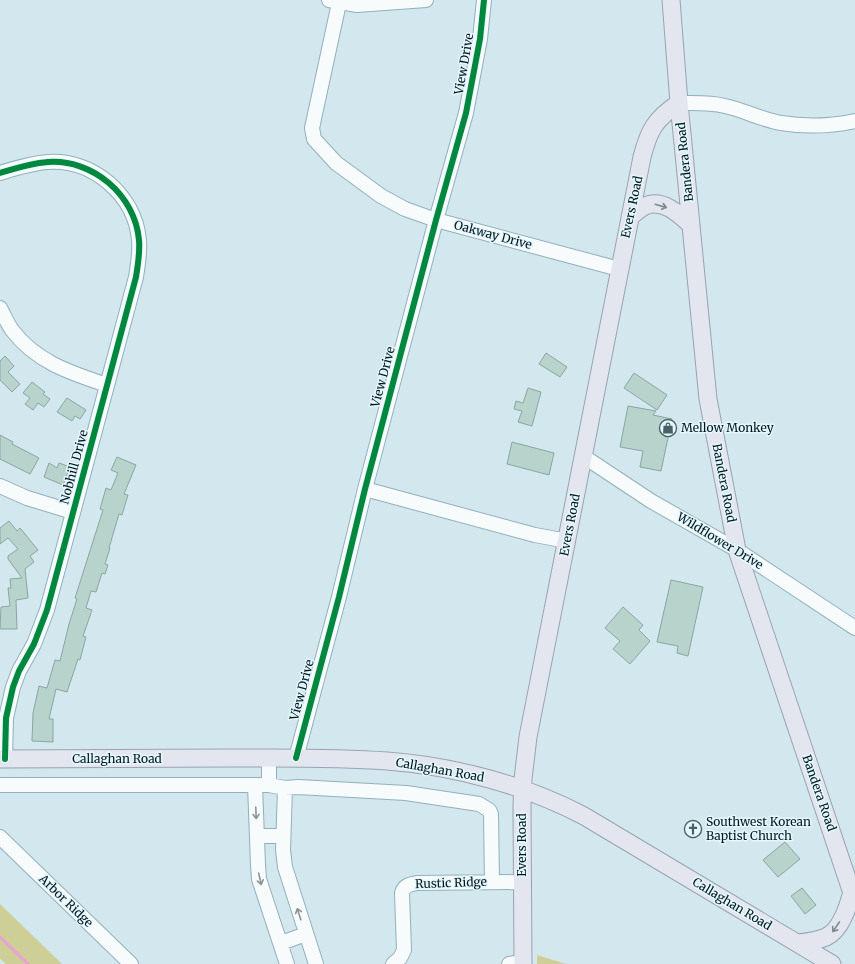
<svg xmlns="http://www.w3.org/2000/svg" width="855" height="964" font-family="Merriweather,serif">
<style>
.green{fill:#cece97}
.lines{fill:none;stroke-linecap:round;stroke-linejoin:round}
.stream{stroke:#eaa0d9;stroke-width:3}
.building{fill:#b8d2cc;stroke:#8aa6a1}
.minor-casing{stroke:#91b1ba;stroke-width:16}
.major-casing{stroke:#98a3b2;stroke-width:19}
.minor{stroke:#f8fbfc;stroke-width:14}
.major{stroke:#e3e6ef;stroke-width:17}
.cycleway-casing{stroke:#e4f7fd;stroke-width:8}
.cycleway{stroke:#00873e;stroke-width:6}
.oneway{stroke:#7d8991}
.oneway2{stroke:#899498}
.labels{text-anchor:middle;stroke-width:3;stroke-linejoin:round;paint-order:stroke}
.street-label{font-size:12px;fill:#01171e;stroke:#e4f7fd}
.poi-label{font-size:12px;fill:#01171e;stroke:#e4f7fd;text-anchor:start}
</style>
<rect width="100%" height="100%" fill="#d2e7ee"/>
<!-- green -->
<path class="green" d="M0,904L62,964H6L0,959Z
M537,955L566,964H537Z"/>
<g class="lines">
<!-- stream -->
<path class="stream" d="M0,937L28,964"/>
</g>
<!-- building -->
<path class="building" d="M546,353L567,367L560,377L539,364Z
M5,356L14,366L8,372L20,384L12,392L0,380V361Z
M634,373L667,395L657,410L624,388Z
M32,382L45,392L43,394L50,399L44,407L38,403L33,410L25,404L30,398L23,393Z
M528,388L541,392L532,426L518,422L522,411L514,409L516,401L523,403Z
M67,398L86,410L80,419L75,416L72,421L57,412Z
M628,406L656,411L653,415L672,419L661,471L640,467L643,451L620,447Z
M0,435L13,442L12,444L39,458L30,474L0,459Z
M512,442L554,453L549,475L507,464Z
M117,457L136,465L124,494L128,495L122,515L119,514L109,548H110L105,564L108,565L105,574L102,573L96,592L91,591L86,608L92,610L83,636L86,637L80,660L78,659L67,692L56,689L49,719H53V742L32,741L33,713L39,686L47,688L55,660L60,661L69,624L77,599L75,598L103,510L100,509L106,488L111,490L118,473L111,470Z
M49,463L57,468L59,463L70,467L63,485L44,477Z
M9,521L17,531L20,528L38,550L30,556L34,562L25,569L28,598L16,600L17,629H0L1,607L10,606L8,588H11L10,579L22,578L8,559V556L18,549L8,538L0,544V528Z
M671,580L703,587L688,656L677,653L678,646L657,642Z
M623,607L643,625L639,630L650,641L630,664L613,649L620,641L605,628Z
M785,842L800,859L778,877L763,860Z
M802,888L816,905L805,914L791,896Z"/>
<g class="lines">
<!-- minor casing -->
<g class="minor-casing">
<path id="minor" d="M329,0L357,5L426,0
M339,3L312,128L314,139L336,163L381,196L405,209L436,220L619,269
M679,103C694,103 710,102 725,106C744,110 762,120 781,123C805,127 831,126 855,121
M0,173C16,168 32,163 48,162C93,159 135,195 139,240C140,252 138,265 136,277L47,610L34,644L19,671L13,687L6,718L5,759
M0,308C4,315 7,323 12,330C36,362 71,373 107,385
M583,456L651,501L737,550L855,628
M0,486L27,498L73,512
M365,489L535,535L567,541
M296,758L339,597L365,489L436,220L466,113L480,39L484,0
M0,785H269L285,788L298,787L406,793L479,804L489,810L491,814L492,882
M255,785L258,865L259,879L287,964
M269,785V758
M285,788L283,850L285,867L316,964
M257,836H283
M0,837L131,964
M281,943L306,934
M393,964L400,958L404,950L402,893C404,885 411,884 417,883L523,882
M509,964L523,962"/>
</g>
<!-- major casing -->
<g class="major-casing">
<path id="major" d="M671,0L679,103L708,399L737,550L855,902
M630,217C634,214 639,209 645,206C662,198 679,214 691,225
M0,759C77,759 153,758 230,758C282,758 335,757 387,761C454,766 525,785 584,816L832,964
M798,943C807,942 817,941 826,937C841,930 848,907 852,892
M523,964L522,806L523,779L528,737L642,157C649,130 655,119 679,103"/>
</g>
<!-- minor -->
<use href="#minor" class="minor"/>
<!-- major -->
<use href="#major" class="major"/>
<!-- cycleway casing -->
<g class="cycleway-casing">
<path id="cycleway" d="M0,173C16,168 32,163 48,162C93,159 135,195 139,240C140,252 138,265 136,277L47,610L34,644L19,671L13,687L6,718L5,759
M296,758L339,597L365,489L436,220L466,113L480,39L484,0"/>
</g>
<!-- cycleway -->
<use href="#cycleway" class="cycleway"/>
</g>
<!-- one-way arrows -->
<defs><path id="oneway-shaft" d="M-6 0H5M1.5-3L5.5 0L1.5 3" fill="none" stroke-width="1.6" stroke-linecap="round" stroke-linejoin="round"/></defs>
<g class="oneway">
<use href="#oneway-shaft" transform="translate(661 206) rotate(16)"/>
<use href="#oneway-shaft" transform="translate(836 927) rotate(124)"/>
</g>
<g class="oneway2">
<use href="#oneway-shaft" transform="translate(256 813) rotate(88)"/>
<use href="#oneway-shaft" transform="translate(260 879) rotate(77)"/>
<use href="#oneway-shaft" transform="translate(299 914) rotate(-108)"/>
</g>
<!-- icons -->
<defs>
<g id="shop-ring" transform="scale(0.9)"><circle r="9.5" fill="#e4f7fd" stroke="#4a6067" stroke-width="1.5"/><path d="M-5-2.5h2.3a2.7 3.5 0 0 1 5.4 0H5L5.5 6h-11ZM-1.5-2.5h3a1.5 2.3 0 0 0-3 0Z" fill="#4a6067"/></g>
<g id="church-ring" transform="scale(0.9)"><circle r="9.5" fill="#e4f7fd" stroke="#4a6067" stroke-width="1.5"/><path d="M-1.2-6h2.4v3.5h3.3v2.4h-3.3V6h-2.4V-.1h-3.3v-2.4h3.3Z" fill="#4a6067"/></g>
</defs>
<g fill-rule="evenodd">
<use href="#shop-ring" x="668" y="428"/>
<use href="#church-ring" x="693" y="829"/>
</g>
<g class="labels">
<!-- street labels -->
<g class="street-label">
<text transform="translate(464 64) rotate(-80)" y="4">View Drive</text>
<text transform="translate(685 162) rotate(-96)" y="4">Bandera Road</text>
<text transform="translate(632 207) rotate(-78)" y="4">Evers Road</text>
<text transform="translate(493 235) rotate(15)" y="4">Oakway Drive</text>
<text transform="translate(383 377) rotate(-75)" y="4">View Drive</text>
<text transform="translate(74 467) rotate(-75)" y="4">Nobhill Drive</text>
<text transform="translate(724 483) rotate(79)" y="4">Bandera Road</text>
<text transform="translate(570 525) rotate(-79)" y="4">Evers Road</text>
<text transform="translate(720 541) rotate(31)" y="4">Wildflower Drive</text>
<text transform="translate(302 690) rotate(-75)" y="4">View Drive</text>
<text x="117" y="763">Callaghan Road</text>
<text transform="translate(440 770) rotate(10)" y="4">Callaghan Road</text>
<text transform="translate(819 793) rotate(71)" y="4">Bandera Road</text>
<text transform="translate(522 845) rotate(-90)" y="4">Evers Road</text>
<text transform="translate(451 883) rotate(-2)" y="4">Rustic Ridge</text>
<text transform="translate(66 901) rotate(44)" y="4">Arbor Ridge</text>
<text transform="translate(732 904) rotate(31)" y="4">Callaghan Road</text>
</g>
<!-- poi labels -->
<g class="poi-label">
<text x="681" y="432">Mellow Monkey</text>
<text x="706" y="826">Southwest Korean<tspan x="706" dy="14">Baptist Church</tspan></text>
</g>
</g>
</svg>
